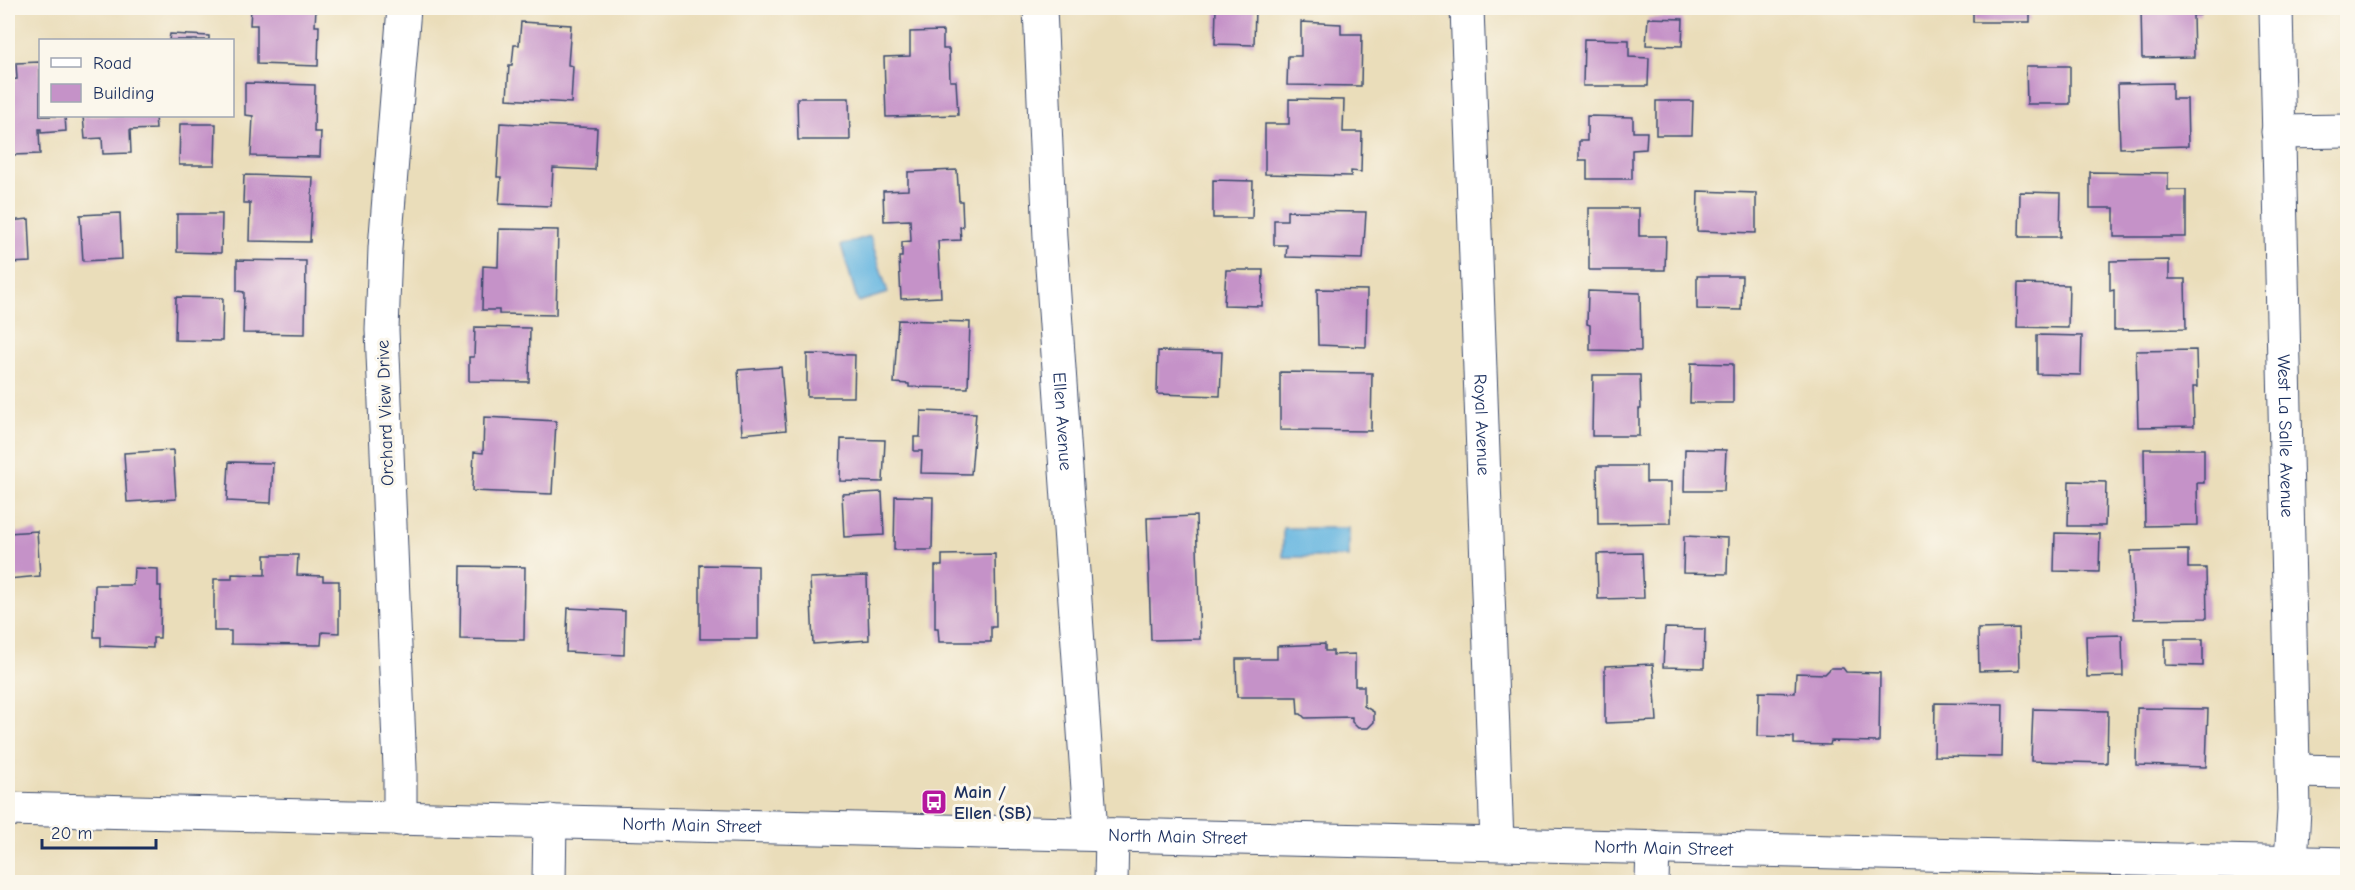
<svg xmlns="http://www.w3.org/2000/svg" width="2355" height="890" font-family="'Comic Neue',sans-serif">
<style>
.water{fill:#65b5e0;stroke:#40729f;stroke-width:1.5}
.building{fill:#c592c8}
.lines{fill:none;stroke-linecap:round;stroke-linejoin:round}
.minor-casing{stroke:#3a496c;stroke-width:35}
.major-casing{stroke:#3a496c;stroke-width:35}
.minor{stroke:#fff;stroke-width:33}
.major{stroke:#fff;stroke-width:33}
.labels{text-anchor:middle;stroke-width:6;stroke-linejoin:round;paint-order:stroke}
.street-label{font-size:18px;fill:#1b2f5e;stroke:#fbf7ec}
.poi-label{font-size:18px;font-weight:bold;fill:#1b2f5e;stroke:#fbf7ec;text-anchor:start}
</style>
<rect width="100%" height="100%" fill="#fbf7ec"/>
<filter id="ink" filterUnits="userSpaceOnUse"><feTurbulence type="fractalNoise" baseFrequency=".0167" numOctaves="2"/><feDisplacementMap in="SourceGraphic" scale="12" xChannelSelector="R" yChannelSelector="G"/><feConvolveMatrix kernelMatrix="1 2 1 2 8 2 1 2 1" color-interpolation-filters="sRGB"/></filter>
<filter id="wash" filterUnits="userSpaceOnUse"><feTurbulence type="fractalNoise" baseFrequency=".008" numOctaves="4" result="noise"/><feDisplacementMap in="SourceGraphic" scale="24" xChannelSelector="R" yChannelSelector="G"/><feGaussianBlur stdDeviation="1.35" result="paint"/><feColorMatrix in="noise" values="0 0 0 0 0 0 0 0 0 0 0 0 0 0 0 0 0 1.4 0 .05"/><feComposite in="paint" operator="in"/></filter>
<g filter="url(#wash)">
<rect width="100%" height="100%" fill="#eaddba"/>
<!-- water -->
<path class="water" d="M870,236L888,293L858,302L841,245Z
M1283,528H1349V557H1283Z"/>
<g id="blocks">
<!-- building -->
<path class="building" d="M251,8H316L315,26H319L318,66L257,64V25H250Z
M1216,8H1255L1254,45L1215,44Z
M1973,8H2030V22H1973Z
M2141,8H2200V15H2193L2194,57L2142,58Z
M1648,18L1683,19L1682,46L1646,45Z
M521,22L571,25L568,65L573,66L571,103L507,99L509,65H512L514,45H519Z
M1301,22L1341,24V34H1362L1361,86L1287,85L1288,56H1301Z
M943,31V49H949L950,81H956L958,115L886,117L884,57L910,56V32Z
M170,34L209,36V40H169Z
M1584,39L1629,40V57L1649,58L1648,86H1583Z
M40,62V116H65L66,131L41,133V129H39L40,154L13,155V140L8,141V80L17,79L16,63Z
M2026,66H2070V104H2027Z
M245,83L315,85L314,132H321L320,157L251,156L253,116L245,115Z
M2172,83V99H2187L2188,146L2120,148L2118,84Z
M797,98H849L850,140H798Z
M1289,99L1344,100L1343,132H1362L1361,172L1351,171V176L1265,174V124H1289Z
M1656,101H1693L1692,135H1656Z
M83,116H155L156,129L130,130L131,153L103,154L102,138L85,139Z
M1587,116L1633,117V132H1647L1646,149L1632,150V179H1587V160H1579V141H1587Z
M500,123L597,128L595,170L553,168L551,206L499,204L501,177H497Z
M180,124H216L215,165H179Z
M957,170L959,201H962L963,227H960L961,240L938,241L941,297L901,299L899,257H902V242L911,241L910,220L884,221L883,191L908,190V172Z
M2090,172L2168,173V190H2186V237H2114V208H2090Z
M244,175L313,177L310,242L249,241L250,203H243Z
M1213,180L1253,181L1252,218H1213Z
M1698,191L1756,193V233L1697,231Z
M2020,192L2061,193L2060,237H2019Z
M1589,208H1639V236H1666L1665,270H1589Z
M1287,211L1366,212L1363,259L1286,257L1287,245H1274V220H1287Z
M120,213L122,259L83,261L80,215Z
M177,214H222L221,253L177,252Z
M29,219L31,262L8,263V221Z
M499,229L558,230L556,315L499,314V310H482L483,266L498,267Z
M237,260L306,261L305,334L243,333L244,292L237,291Z
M2169,260V279H2185L2186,329L2114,330V290L2110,291V261Z
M1226,270H1263L1262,306L1224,305Z
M1697,276H1742L1741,310L1697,309Z
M2018,284L2069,285L2068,328L2017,327Z
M1317,289L1367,290L1366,347L1318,345Z
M1588,291L1640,293L1641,351L1590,350V325L1587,324Z
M176,297L223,298L222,341L175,340Z
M898,320L970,322L968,388L909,387V384L894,383Z
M475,327L530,328L529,382L469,381V357H474Z
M2037,335L2082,336L2081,375L2037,374Z
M2196,350L2197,387H2193L2194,426L2138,427L2136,351Z
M1158,351L1222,352L1220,396L1157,394Z
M807,354L855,355L854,397H807Z
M1691,363L1733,364V403H1690Z
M781,367L786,430L742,434L738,370Z
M1280,372L1372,373L1371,431L1280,430Z
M1593,375H1640L1641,409H1639V436H1592Z
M921,411L976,413L971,474L921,473L922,451H914V437H920Z
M484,417L556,421L552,494L472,491L474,452L483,453Z
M841,439L885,440L883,482L840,481Z
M1685,449L1726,450L1724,491H1684Z
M2144,449H2204V483H2197L2198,525L2145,526Z
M173,450L176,499L127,502L124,453Z
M229,462L273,463L271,503L227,501Z
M1597,466H1646V482H1671V523L1598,524Z
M2069,481L2106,482L2105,526H2068Z
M882,492L884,535L844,537L842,494Z
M895,496L933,497L932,550H894Z
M1196,516L1200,639L1151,640L1147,518Z
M37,531L40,576L8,579V533Z
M2055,533L2100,534L2099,572L2054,571Z
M1684,536L1728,538L1727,574L1683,573Z
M2188,550V568H2206L2207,618L2134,619L2131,551Z
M1642,553L1644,598L1598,599L1597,554Z
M995,554L996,627H991V642H939L938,628H935V566H942V555Z
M265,555H298L297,575L323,576V581H339V633L322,632L321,645L231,644V631H214V579H232V574L265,575Z
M700,565L758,566V639H700Z
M461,566L525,567L524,640L460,639Z
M134,568L158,569V586H161L160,638H153V648L101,646V637H94L95,585H133Z
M867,576L869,640L813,644L810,578Z
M568,608L625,611L624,655L566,652Z
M1665,628L1705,629L1704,668L1663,667Z
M2019,628L2020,670L1979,671L1978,629Z
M2122,635L2123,676L2087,677L2086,636Z
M2165,639H2203V666L2165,665Z
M1325,644V651H1333V655L1355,654V686H1364V706L1374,712V722L1368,728H1358L1352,722V717L1305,718L1301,714H1298L1297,697H1237L1236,659H1277V646Z
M1653,664L1657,721L1605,723V666Z
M1831,668H1843L1846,672L1880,673L1879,742L1831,741L1830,745L1794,744V737L1758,736L1759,692L1795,693L1796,673L1825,674Z
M1935,703L2003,704L2002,757L1934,756Z
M2137,708L2208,709L2206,767L2136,765Z
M2033,709L2108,711L2107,763L2031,761Z"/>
</g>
</g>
<g filter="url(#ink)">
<use href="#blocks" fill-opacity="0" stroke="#3a496c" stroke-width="1.5"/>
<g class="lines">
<!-- minor casing -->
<g class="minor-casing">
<g id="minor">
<path id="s1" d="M1040,8L1050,238L1091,833"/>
<path id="s2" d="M1467,8L1497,843"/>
<path id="s3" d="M2276,8L2294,810L2291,862"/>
<path d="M2278,132L2348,131"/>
<path d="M2293,771L2348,772"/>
<path d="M400,819V768L382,330L385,248L404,8"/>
<path d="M549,882L550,821"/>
<path d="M1111,882L1112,835"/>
<path d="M1652,882L1653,847"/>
<path d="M2191,882V859"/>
</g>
</g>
<!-- major casing -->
<g class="major-casing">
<g id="major">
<path id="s4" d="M8,809L2348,864"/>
</g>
</g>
<!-- minor -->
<use href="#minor" class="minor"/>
<!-- major -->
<use href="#major" class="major"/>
</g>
</g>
<!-- icons -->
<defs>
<g id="bus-square" transform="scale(1.35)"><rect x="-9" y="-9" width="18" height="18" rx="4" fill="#b5179e" stroke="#fbf7ec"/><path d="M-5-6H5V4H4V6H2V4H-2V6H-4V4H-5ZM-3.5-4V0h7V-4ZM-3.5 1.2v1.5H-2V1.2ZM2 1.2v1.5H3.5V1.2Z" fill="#fff"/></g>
</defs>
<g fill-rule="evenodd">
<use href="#bus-square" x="934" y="802"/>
</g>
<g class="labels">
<!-- street labels -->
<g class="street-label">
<text transform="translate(385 413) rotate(-92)" y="6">Orchard View Drive</text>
<text dy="6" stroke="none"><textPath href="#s1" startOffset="414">Ellen Avenue</textPath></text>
<text dy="6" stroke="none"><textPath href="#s2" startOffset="417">Royal Avenue</textPath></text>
<text dy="6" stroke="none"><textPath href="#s3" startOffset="428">West La Salle Avenue</textPath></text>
<text dy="6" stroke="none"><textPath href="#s4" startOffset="684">North Main Street</textPath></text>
<text dy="6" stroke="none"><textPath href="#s4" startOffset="1170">North Main Street</textPath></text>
<text dy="6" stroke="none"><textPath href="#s4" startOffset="1656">North Main Street</textPath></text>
</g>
<!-- poi labels -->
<g class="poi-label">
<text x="954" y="798">Main /<tspan x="954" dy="21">Ellen (SB)</tspan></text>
</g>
</g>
<!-- margin -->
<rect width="2355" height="890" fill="none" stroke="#fbf7ec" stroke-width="30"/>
<!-- legend -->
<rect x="39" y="39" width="195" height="78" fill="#fbf7ec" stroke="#a1a7b3" stroke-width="1.5"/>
<rect x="51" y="58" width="30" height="9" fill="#ffffff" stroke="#a1a7b3" stroke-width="1.5"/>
<text x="93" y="69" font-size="18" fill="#1b2f5e">Road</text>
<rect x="51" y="84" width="30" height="18" fill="#c592c8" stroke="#a1a7b3" stroke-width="1.5"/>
<text x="93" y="99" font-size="18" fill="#1b2f5e">Building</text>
<!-- scale -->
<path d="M42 839v9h114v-9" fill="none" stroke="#1b2f5e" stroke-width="3"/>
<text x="51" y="839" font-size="18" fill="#1b2f5e" stroke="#fbf7ec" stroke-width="4.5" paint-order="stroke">20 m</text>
</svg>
